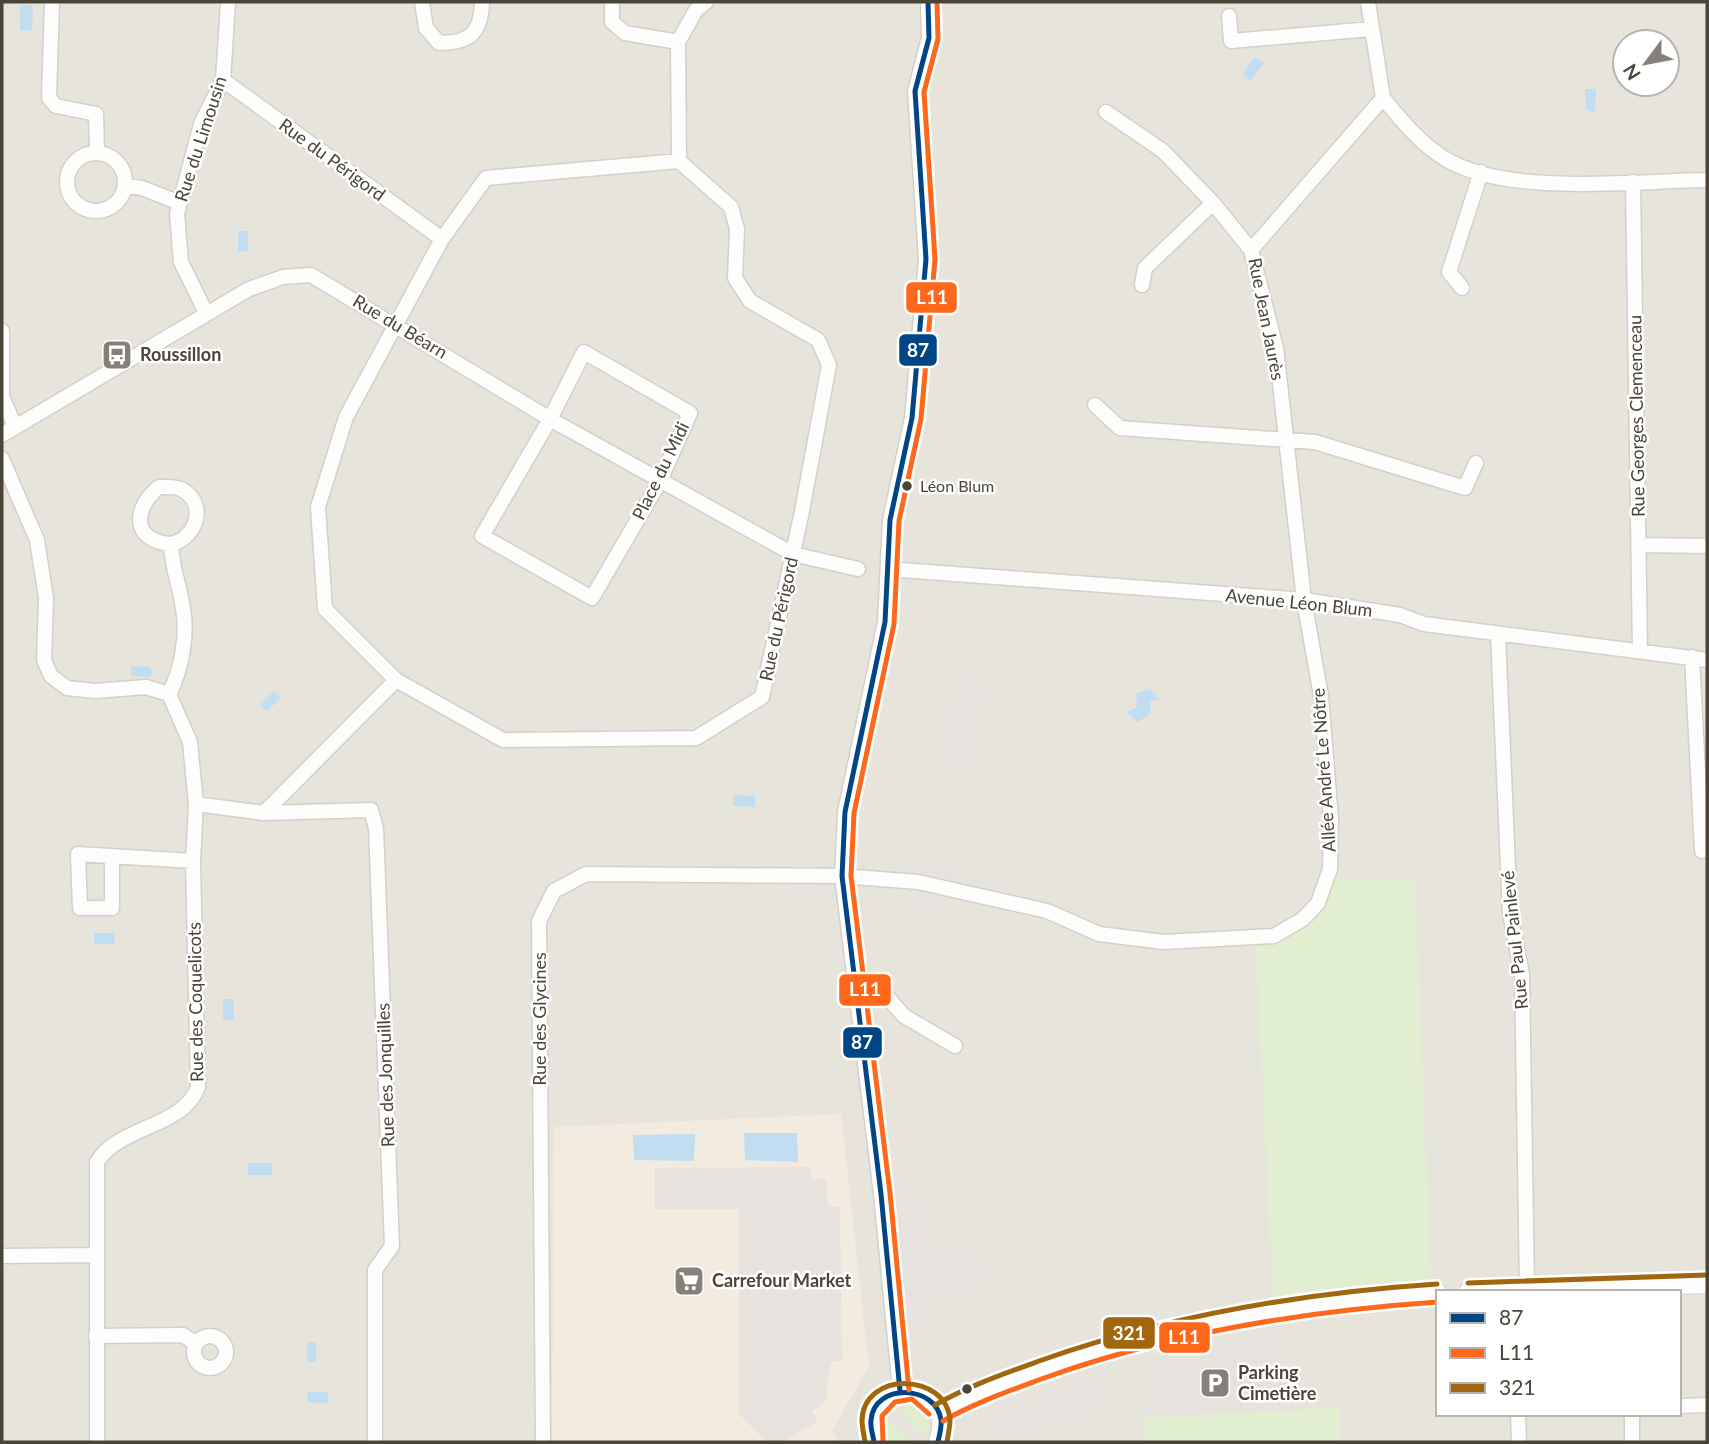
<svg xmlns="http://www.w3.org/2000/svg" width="1709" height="1444" font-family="Lato,sans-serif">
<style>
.residential{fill:#e7e4dc;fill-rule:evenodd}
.commercial{fill:#f3ebdf}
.green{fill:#e1eecf}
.parking{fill:#e6e3df}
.water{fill:#c0ddf1}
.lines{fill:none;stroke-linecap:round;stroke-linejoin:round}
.minor-casing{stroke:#d2d0cb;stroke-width:17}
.tertiary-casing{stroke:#d2d0cb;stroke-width:20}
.minor{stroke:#fdfdfc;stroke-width:14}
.tertiary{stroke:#fdfdfc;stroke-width:18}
.bus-1-casing{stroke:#fff;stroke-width:10}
.bus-2-casing{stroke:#fff;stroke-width:10}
.bus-3-casing{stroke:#fff;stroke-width:10}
.bus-1{stroke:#004687;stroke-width:5}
.bus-2{stroke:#ff671b;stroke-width:5}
.bus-3{stroke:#a0670f;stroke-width:5}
.bus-dot{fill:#4b4439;stroke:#fff;stroke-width:2.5}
.labels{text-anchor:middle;stroke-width:5;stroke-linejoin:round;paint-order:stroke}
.bus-label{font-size:16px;fill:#4b4439;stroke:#fff;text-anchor:start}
.street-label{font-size:18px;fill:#4b4439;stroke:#fff}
.poi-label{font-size:18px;font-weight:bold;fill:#4b4439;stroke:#fff;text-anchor:start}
.line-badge{stroke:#fff;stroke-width:2.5}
.badge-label{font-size:19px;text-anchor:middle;font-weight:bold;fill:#fff}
</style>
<rect width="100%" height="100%" fill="#f4f2ee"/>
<!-- residential -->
<path class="residential" d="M2,2H1707V1442H2ZM1625,42H1667V84H1625ZM1438,1292H1679V1414H1438Z"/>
<!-- commercial -->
<path class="commercial" d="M841,1114L869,1367L832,1430L838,1442H552L554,1127Z"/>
<!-- green -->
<path class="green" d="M1335,879L1415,880L1431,1282L1377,1283L1273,1299L1256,948C1293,935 1325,919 1335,879Z
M912,1403L928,1416L929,1436L915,1427L900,1404Z
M1339,1408L1341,1442H1143V1418Z
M886,1417L912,1442H891L885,1433Z"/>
<!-- parking -->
<path class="parking" d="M958,665L976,673L985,692L981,729L985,755L962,779L947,757L942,741Z
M900,858L1010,881L1006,902L947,889L944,912L914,906L918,882L895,880Z
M810,1167L811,1179H826L828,1206L840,1207L842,1361L830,1362L825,1403L812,1411L818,1421L782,1442H767L739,1414V1209H655V1168Z
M890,1189L924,1194L930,1257L983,1251L985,1288L923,1294L926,1323L905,1326Z
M1279,1333L1283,1408L1148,1414L1147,1358Z
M1100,1375L1111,1405L1022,1442H1000L989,1417Z"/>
<!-- water -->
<path class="water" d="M20,5H33L32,31L20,30Z
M1254,57L1264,63L1250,81L1243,74Z
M1585,89H1596L1595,113L1586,110Z
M238,231H248V251L238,252Z
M131,666L150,667L153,673L150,677L131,676Z
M1150,689L1160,699L1150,702L1151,713L1138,722L1126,712L1136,708L1137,693Z
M274,691L281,698L267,711L260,705Z
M734,795L755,796V807L733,806Z
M94,933H115L114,944H94Z
M223,999H234V1020H223Z
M744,1133H797L798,1162L745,1160Z
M695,1134L694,1161L634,1160L633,1135Z
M248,1163H272V1175H248Z
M307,1342L316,1343V1361L307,1362Z
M308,1392H328V1403L307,1402Z"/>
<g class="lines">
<!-- minor casing -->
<g class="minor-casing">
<path id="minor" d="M52,2L49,98L56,106L96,114L97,153
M422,2L426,28L439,43C470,43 481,33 482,2
M612,2V22L625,33L678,42
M1229,16L1231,41L1371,29
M223,80L442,239
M1383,98C1401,120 1423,147 1449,161C1512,196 1635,181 1707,180
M1106,112L1163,151L1213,203L1251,250
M67 182a29 29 0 1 1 58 0a29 29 0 1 1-58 0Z
M679,161L731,207L737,229L735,278L750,301L818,340L829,365L802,511L762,697L696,738L503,740L396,680L325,609L318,507L346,417L442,239L486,178Z
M679,161L678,42L696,10L706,2
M1633,182L1640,651
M125,186L142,188L180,203
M1142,285L1145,268L1213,203
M1462,288L1449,272L1481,172
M206,313L181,262L177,214L201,124L223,80L228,2
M2,331V397L15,426
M584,352L690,413L660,481L592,598L482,536L550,419Z
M1095,405L1120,428L1315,442L1465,488L1476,463
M2,435L249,289L283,277L311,275L550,419L793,554L858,569
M2,459L37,540L46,598L44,660L51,676L67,688L95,691L146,687L169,694L190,742L196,804
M1639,545L1707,546
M888,569L1304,600L1400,615L1424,624L1707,660
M1498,634L1510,914L1522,974L1527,1289
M1692,657L1702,851
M169,694C181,671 188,636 183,609C180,584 172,571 171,544C197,538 208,503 181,489C175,486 166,487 159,487C132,509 132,541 171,544
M264,813L371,810L376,828L392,1246L375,1270V1442
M112,856V908H80L78,854L193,861
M856,989H880L904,1016L955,1046
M2,1256L95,1255
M194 1352a16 16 0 1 1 32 0a16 16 0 1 1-32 0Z
M96,1336L183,1335L196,1344
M900,1391L881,1194L842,876L845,812L885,622L890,520L912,418L926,259L915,91L929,38L928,2
M1679,1406L1707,1405
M1518,1414L1519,1442
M97,1442V1162C120,1125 183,1128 198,1087L193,861L196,804L264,813L396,680
M543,1442L539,921L554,891L586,874L842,876L918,882L1047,911L1099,934L1164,942L1274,936L1303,919L1318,903L1330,869L1331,819L1321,696L1304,600L1276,348L1251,250L1383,98L1368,2
M1632,1442V1414"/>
</g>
<!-- tertiary casing -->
<g class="tertiary-casing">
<path id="tertiary" d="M1468,1292L1707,1284
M939,1413C966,1396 997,1387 1027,1375C1158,1325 1298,1300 1438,1293
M874,1442C850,1374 961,1376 938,1442"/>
</g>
<!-- minor -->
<use href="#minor" class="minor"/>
<!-- tertiary -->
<use href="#tertiary" class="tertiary"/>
<!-- bus-1 casing -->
<g class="bus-1-casing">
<path id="bus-1" d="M900,1391L881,1194L842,876L845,812L885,622L890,520L912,418L926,259L915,91L929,38L928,2
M874,1442C873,1435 870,1427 871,1420C874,1383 936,1384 941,1420C942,1427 939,1436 938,1442"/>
</g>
<!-- bus-2 casing -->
<g class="bus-2-casing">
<path id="bus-2" d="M909,1390L890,1193L851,876L854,813L894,624L899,521L921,419L935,259L924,92L938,39L937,2
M943,1421C976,1402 1012,1390 1047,1377C1173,1332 1304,1311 1438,1302
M883,1441L882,1416L895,1402L912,1399L929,1414"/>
</g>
<!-- bus-3 casing -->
<g class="bus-3-casing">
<path id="bus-3" d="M1468,1283L1707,1275
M935,1405C968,1386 1006,1373 1042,1360C1170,1315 1302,1293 1437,1284
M865,1442C864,1435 862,1427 862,1420C864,1371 946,1372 950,1420C950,1427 948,1435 947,1442"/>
</g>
<!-- bus-1 -->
<use href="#bus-1" class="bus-1"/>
<!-- bus-2 -->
<use href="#bus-2" class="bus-2"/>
<!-- bus-3 -->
<use href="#bus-3" class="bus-3"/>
</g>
<!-- icons -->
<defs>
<g id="bus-square" transform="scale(1.575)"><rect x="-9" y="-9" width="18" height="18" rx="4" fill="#868178" stroke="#fff"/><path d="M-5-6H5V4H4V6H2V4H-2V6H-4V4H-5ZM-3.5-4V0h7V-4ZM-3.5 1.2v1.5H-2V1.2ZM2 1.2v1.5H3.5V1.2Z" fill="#fff"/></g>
<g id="supermarket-square" transform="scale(1.575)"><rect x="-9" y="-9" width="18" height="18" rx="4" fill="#868178" stroke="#fff"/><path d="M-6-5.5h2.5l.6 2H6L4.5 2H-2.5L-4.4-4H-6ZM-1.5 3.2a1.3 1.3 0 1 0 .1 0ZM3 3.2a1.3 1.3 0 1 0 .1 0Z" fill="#fff"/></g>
<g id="parking-square" transform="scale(1.575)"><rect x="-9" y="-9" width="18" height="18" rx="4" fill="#868178" stroke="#fff"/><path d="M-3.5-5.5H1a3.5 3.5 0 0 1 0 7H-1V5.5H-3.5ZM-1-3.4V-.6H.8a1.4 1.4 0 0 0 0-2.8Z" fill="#fff"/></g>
</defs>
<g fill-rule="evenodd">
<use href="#bus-square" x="117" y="355"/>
<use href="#supermarket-square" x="689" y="1281"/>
<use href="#parking-square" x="1215" y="1383"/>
</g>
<!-- markers -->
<g class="bus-dot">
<circle cx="907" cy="486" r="6"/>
<circle cx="967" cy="1389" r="6"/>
</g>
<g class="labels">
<!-- bus labels -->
<g class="bus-label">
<text x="920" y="492">Léon Blum</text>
</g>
<!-- street labels -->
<g class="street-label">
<text transform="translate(201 139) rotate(-72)" y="6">Rue du Limousin</text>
<text transform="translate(332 160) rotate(36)" y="6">Rue du Périgord</text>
<text transform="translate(1266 319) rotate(79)" y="6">Rue Jean Jaurès</text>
<text transform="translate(400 327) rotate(31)" y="6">Rue du Béarn</text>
<text transform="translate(1637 416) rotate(-91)" y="6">Rue Georges Clemenceau</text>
<text transform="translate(661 471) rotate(-64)" y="6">Place du Midi</text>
<text transform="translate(1299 603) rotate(6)" y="6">Avenue Léon Blum</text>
<text transform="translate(779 619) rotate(-78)" y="6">Rue du Périgord</text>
<text transform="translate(1324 770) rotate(-94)" y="6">Allée André Le Nôtre</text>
<text transform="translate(1515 940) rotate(-96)" y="6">Rue Paul Painlevé</text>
<text transform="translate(196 1002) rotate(-91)" y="6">Rue des Coquelicots</text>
<text transform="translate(540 1019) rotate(-90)" y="6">Rue des Glycines</text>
<text transform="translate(386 1075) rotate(-92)" y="6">Rue des Jonquilles</text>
</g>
<!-- poi labels -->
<g class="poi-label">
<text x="140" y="361">Roussillon</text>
<text x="712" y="1287">Carrefour Market</text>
<text x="1238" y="1379">Parking<tspan x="1238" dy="21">Cimetière</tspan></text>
</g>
</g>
<g class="line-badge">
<rect x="905" y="281" width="53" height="33" rx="7" fill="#ff671b"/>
<rect x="898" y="333" width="40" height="34" rx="7" fill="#004687"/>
<rect x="838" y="973" width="54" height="34" rx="7" fill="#ff671b"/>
<rect x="842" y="1026" width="41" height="33" rx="7" fill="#004687"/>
<rect x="1102" y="1316" width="54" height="34" rx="7" fill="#a0670f"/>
<rect x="1158" y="1321" width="53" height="33" rx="7" fill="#ff671b"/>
</g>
<g class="badge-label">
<text x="932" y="304">L11</text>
<text x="918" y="357">87</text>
<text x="865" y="996">L11</text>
<text x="862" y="1049">87</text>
<text x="1129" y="1340">321</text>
<text x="1184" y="1344">L11</text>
</g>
<!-- border -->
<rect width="1709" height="1444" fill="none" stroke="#4b4439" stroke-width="7"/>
<!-- legend -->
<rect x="1436" y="1290" width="245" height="126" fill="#ffffff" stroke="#b7b4b0" stroke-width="2"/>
<rect x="1450" y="1313" width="35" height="10" fill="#004687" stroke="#b7b4b0" stroke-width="2"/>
<text x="1499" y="1325" font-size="21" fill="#4b4439">87</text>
<rect x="1450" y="1348" width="35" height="10" fill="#ff671b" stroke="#b7b4b0" stroke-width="2"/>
<text x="1499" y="1360" font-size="21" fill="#4b4439">L11</text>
<rect x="1450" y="1383" width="35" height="10" fill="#a0670f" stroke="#b7b4b0" stroke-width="2"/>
<text x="1499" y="1395" font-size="21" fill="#4b4439">321</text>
<!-- north arrow -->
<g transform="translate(1646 63) rotate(238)"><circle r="33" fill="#ffffff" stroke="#b7b4b0" stroke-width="2"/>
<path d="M0-5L12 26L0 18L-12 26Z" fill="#868178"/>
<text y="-10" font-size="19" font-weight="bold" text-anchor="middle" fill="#4b4439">N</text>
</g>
</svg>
